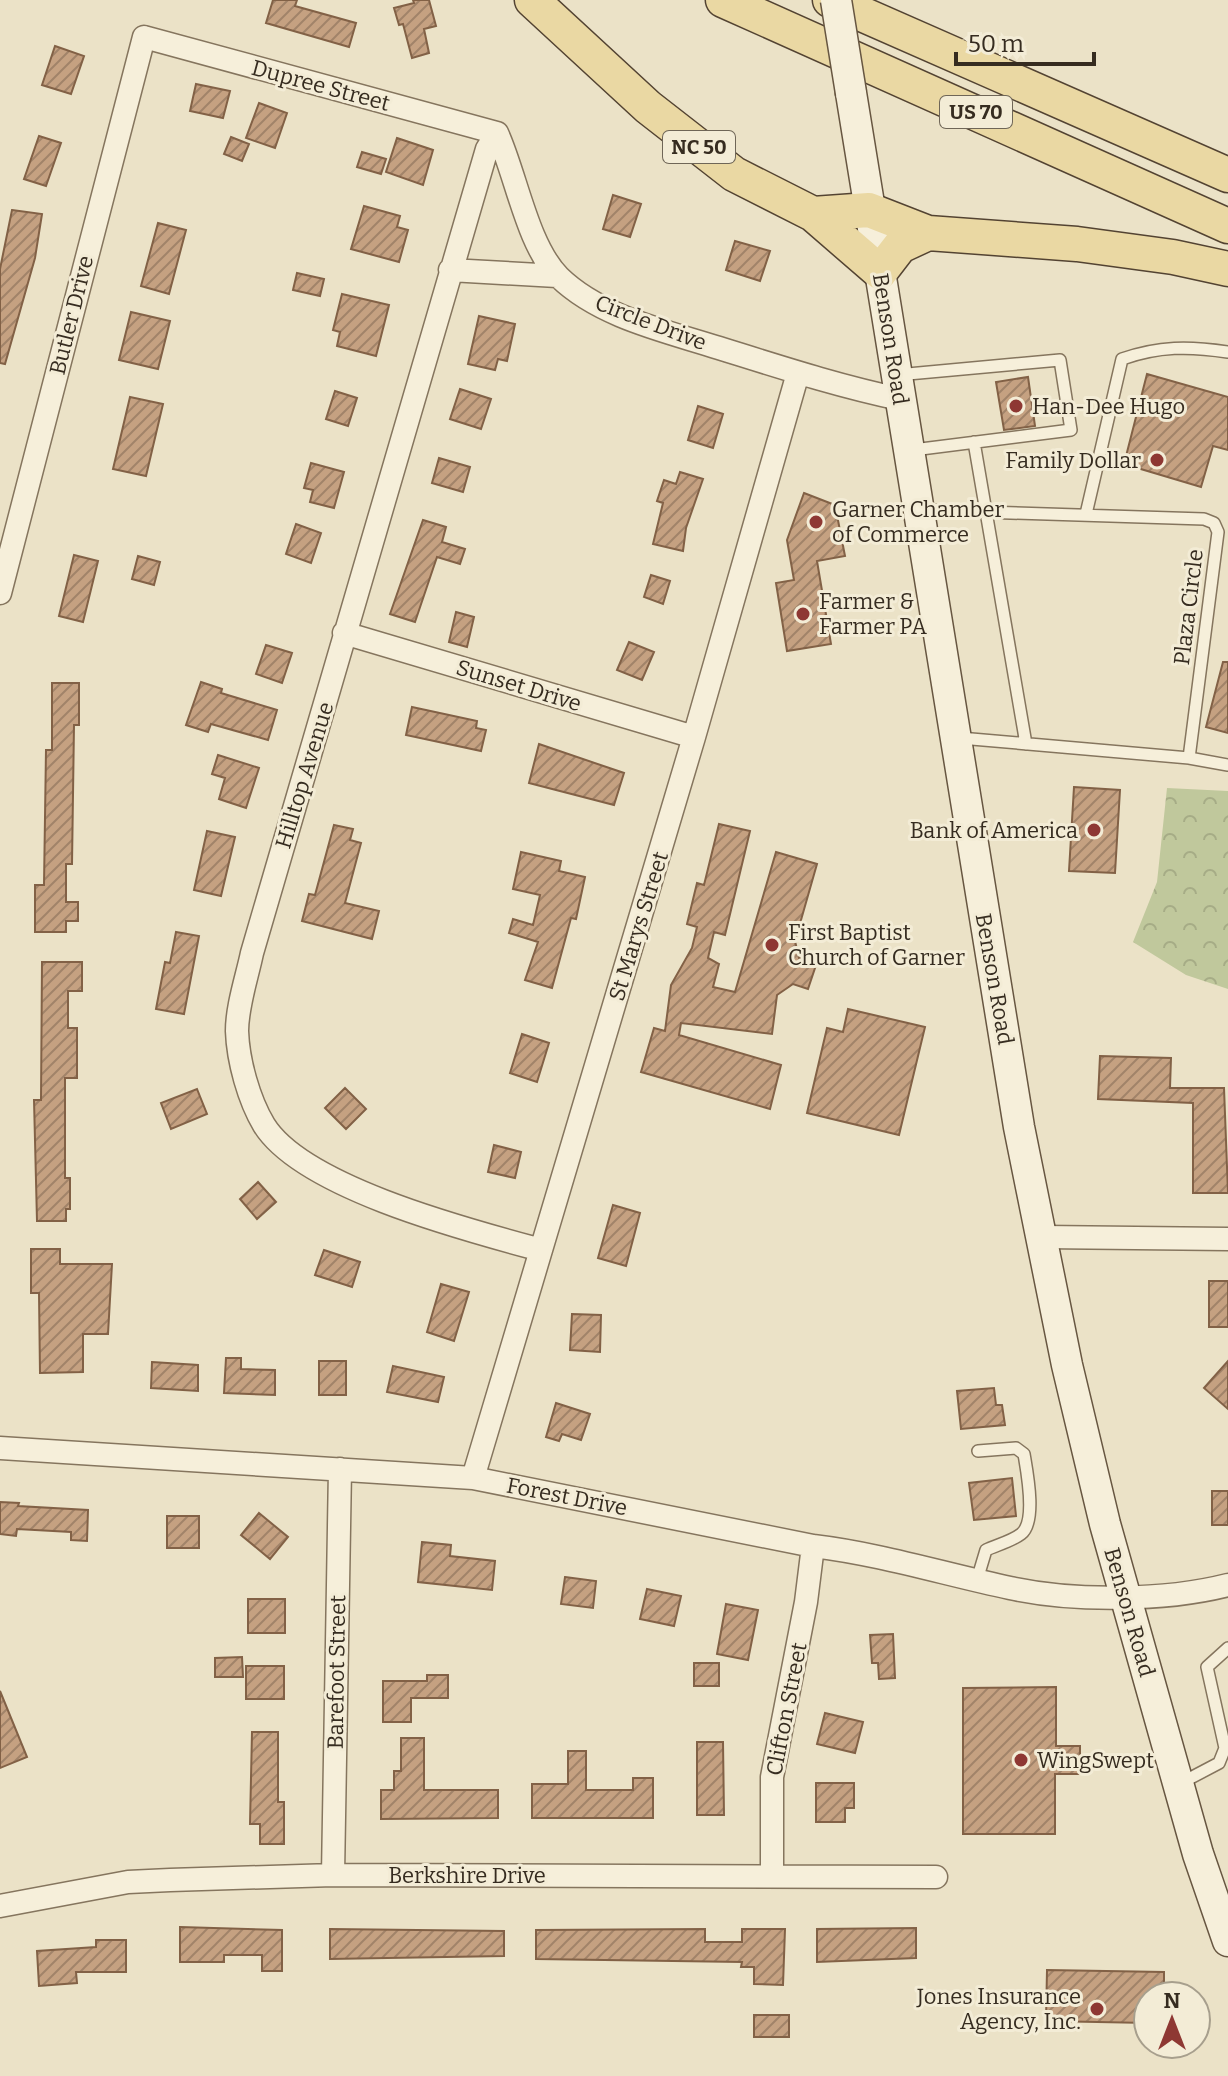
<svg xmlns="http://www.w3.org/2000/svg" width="1228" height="2076" font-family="Bitter,serif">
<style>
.forest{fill:url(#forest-crowns)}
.building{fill:url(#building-hatch);stroke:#826146;stroke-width:2}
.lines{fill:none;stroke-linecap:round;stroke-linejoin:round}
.lane-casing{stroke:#85755e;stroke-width:14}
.street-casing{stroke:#85755e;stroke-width:25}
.secondary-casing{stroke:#675641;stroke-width:33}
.primary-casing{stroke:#534332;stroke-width:37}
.lane{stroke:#f6efda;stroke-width:11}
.street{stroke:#f6efda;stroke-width:22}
.secondary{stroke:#f6efda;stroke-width:30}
.primary{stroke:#ead8a3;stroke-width:34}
.secondary-bridge-casing{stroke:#675641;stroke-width:33;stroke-linecap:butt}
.secondary-bridge{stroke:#f6efda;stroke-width:30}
.poi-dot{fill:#8e3833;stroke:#f3ecd6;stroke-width:3}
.labels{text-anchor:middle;stroke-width:6;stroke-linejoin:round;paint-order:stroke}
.shield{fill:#f3ecd6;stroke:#6f6657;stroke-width:2}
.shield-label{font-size:20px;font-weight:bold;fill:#362c20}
.street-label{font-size:22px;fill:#362c20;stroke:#f3ecd6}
.poi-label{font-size:22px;fill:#362c20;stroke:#f3ecd6;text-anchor:start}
</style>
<defs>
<pattern id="forest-crowns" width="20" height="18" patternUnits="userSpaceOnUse" patternTransform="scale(2)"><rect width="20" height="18" fill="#c0c89c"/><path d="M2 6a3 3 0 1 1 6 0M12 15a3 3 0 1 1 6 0" fill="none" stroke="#a6ac86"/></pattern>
<pattern id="building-hatch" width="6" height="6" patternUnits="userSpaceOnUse" patternTransform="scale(2)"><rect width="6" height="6" fill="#c5a181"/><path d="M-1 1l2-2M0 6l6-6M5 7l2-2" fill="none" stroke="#a18369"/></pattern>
</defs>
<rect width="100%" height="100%" fill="#ebe2c7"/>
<!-- forest -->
<path class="forest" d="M1167,788L1228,791V989L1186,975L1133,942L1157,882Z"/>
<!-- building -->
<path class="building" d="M273,0H297L295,6L356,23L349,47L266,23Z
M413,0H429L436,26L424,29L429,53L412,58L403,24L399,25L394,8L414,3Z
M55,46L84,56L71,94L42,85Z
M196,84L230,91L223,118L190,111Z
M259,103L287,113L275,148L246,138Z
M39,136L61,143L46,186L24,179Z
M231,137L249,144L242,161L224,154Z
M397,138L433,150L423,185L386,172Z
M362,152L386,159L381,174L357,167Z
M613,195L641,204L630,237L603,229Z
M364,206L400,216L397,227L408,230L399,262L351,249Z
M12,210L42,214L35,258L5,364L0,363V269Z
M158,223L186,230L169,294L141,286Z
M735,241L770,251L760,281L726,270Z
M297,273L324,279L320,296L293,290Z
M342,294L389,305L376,356L337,346L340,332L333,330Z
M131,312L170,321L158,369L119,360Z
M479,316L515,324L507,361L498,359L495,370L468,364Z
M1147,374L1228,397V450L1213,446L1201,487L1124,464Z
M1028,377L1035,426L1004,430L996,382Z
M460,389L491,399L481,429L450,419Z
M335,391L357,398L348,426L326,419Z
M130,397L163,404L146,476L113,469Z
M698,406L723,414L713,448L688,440Z
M439,458L470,467L463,492L432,483Z
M311,463L344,472L334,508L310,502L313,490L304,488Z
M680,472L703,479L686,528L683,551L653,544L663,503L657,501L664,480L676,484Z
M804,493L835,505L845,556L817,561L831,644L787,651L776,583L794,580L787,540Z
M423,520L446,527L442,542L465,549L460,564L437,557L415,622L390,614Z
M296,524L321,533L311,563L286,554Z
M74,555L98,561L83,622L59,616Z
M138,556L160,562L154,585L132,579Z
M651,575L670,581L663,604L644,597Z
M456,612L474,617L467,647L449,642Z
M629,642L654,652L642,680L617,670Z
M266,645L292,653L282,683L256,674Z
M1223,662H1228V733L1206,727Z
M201,682L222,689L221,693L277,710L268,740L211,724L208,732L186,725Z
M52,683H79V725H74L72,864H66V902H78V921H66V932H35V885H44L46,750H52Z
M412,707L477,721L476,728L486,730L481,751L406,735Z
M539,744L624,773L614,805L529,783Z
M218,755L259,768L246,808L219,799L225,778L212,774Z
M1074,787L1120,790L1115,873L1069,871Z
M719,824L750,831L725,935L714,932L708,958L719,964L713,987L735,992L776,852L817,864L795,941L799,958L816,965L808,989L793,984L777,995L772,1034L681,1023L679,1035L781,1065L770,1109L641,1072L654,1028L665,1031L671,985L692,948L697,927L687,924L697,883L704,885Z
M334,825L353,829L350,840L361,843L345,903L379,911L372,939L302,921L309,894L315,895Z
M207,831L235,837L221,896L194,890Z
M521,852L561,861L559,871L585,877L576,919L571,918L552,988L525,980L538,942L509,933L513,919L533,925L540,895L513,889Z
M176,932L199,936L184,1014L156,1009L165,962L170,963Z
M42,962H82V991H68V1028H77V1078H65V1178H70V1209H66V1221H37L34,1100H41Z
M848,1009L925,1027L899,1135L807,1113L827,1028L843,1032Z
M522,1034L549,1043L537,1082L510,1073Z
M1100,1056L1171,1058L1170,1088H1224L1228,1193H1193V1103L1098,1099Z
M345,1088L366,1109L346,1129L325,1108Z
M197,1089L207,1114L171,1129L161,1103Z
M494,1145L521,1152L515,1178L488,1172Z
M258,1182L276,1202L257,1219L240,1199Z
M613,1205L640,1213L626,1266L598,1258Z
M31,1249H60V1264H112L108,1334H83V1372L40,1373L39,1293H31Z
M324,1250L360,1262L352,1287L315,1275Z
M1209,1281H1228V1327H1209Z
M441,1284L469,1292L454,1341L427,1332Z
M572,1314L601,1315L600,1352L570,1350Z
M226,1358H241V1369L275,1370V1395L224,1393Z
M319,1361H346V1395H319Z
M1228,1361V1409L1204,1388Z
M152,1362L198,1365V1391L151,1388Z
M393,1366L444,1377L438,1402L387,1392Z
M994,1388L996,1405H1002L1005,1425L961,1429L957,1391Z
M556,1403L590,1414L581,1440L562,1434L559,1441L546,1437Z
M1012,1478L1016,1516L974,1520L969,1483Z
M1212,1491H1228V1525H1212Z
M0,1502L19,1503L18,1506L88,1510L87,1541L71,1540V1532L17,1529L16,1536L0,1534Z
M259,1513L288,1537L270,1559L241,1535Z
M167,1516H199V1548H167Z
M422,1542L451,1545L450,1556L495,1561L492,1590L418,1582Z
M565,1577L596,1581L593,1608L561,1604Z
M647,1589L681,1596L674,1626L640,1619Z
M248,1599H285V1633H248Z
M726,1604L758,1610L748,1660L717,1654Z
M893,1634L895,1678L879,1679L878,1663H872L870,1635Z
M242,1657L243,1677H215V1658Z
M694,1663H719V1686H694Z
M246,1666H284V1699H246Z
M427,1675H448V1698H411V1722H383V1681H427Z
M1056,1687V1746H1080V1774H1055V1834H963V1688Z
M0,1691L27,1757L0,1768Z
M825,1713L863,1722L855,1753L817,1744Z
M252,1732H278V1802H284V1844H260V1824H250Z
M401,1738H424V1790H498V1818L381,1819V1790H394V1771H401Z
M697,1742H723L724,1815H697Z
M568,1751H586V1790H633V1778H653V1818H532V1784H568Z
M816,1783H854V1808H845V1822H816Z
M180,1927L282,1930V1971H262V1955H224V1962H180Z
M916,1928V1958L817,1962V1929Z
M330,1929L504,1931V1956L330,1959Z
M705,1929V1942H742V1929H785L783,1985L754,1984V1967H741L742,1962L536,1959V1930Z
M96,1940H126V1972H76L77,1983L39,1986L37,1951L96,1947Z
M1047,1970L1164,1972V1996H1148V2023L1046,2021Z
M754,2015H789V2037H754Z"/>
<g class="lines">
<!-- lane casing -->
<g class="lane-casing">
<path id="lane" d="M897,375L1060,360L1071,430L913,450
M974,442L1026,744
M919,510L1204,519L1214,523L1218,532L1189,758L960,738
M1086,514L1122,359C1159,346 1189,346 1228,352
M1189,758L1228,765
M977,1580L986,1550C997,1545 1012,1541 1021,1534C1037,1522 1027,1472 1024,1454L1016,1448L978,1451
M1179,1784L1219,1763L1225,1748L1207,1667L1228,1648"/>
</g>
<!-- street casing -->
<g class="street-casing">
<path id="street" d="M497,133L487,149L252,953C247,977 237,1006 237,1031C238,1061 249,1100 264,1125C303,1188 471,1231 541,1250
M497,133C516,174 527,245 559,277C600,317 666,331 719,348C780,367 838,386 900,399
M450,270L557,276
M0,593L144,37L497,133
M344,633L694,737
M1043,1237L1228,1239
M0,1448L473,1478L813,1546C880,1554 944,1574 1010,1588C1074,1602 1165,1601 1228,1585
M473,1478L694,737L798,373
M772,1874V1777L806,1602L813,1546
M333,1875L340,1469
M0,1906L128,1882L170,1880L333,1875L936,1877"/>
</g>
<!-- secondary casing -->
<g class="secondary-casing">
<path id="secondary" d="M851,93L1019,1127L1067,1365L1105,1524L1198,1854L1228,1941"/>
</g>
<!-- primary casing -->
<g class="primary-casing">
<path id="primary" d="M532,0L648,107L734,174L813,214L880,272L900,246L928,233L1077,244L1173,257L1228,269
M723,0L1228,226
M830,0L1228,175
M813,214L869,210L928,233"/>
</g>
<!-- lane -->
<use href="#lane" class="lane"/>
<!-- street -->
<use href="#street" class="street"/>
<!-- secondary -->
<use href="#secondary" class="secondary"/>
<!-- primary -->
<use href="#primary" class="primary"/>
<!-- secondary-bridge casing -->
<g class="secondary-bridge-casing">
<path id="secondary-bridge" d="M836,0L851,93"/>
</g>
<!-- secondary-bridge -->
<use href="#secondary-bridge" class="secondary-bridge"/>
</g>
<!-- markers -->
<g class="poi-dot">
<circle cx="1016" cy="406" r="8"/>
<circle cx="1157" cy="460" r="8"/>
<circle cx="816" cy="522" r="8"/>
<circle cx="803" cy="614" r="8"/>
<circle cx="1094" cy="830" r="8"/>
<circle cx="772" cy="945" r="8"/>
<circle cx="1021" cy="1760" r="8"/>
<circle cx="1097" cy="2009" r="8"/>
</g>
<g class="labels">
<!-- shield labels -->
<g class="shield">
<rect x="940" y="96" width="72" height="32" rx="6"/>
<rect x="663" y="131" width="72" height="32" rx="6"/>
</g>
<g class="shield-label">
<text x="976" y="119">US 70</text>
<text x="699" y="154">NC 50</text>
</g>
<!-- street labels -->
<g class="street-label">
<text transform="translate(321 85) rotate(15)" y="8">Dupree Street</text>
<text transform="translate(71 315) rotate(-76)" y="8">Butler Drive</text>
<text transform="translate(651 322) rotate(21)" y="8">Circle Drive</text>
<text transform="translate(891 339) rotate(81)" y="8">Benson Road</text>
<text transform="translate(1188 607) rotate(-83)" y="8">Plaza Circle</text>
<text transform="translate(519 685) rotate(17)" y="8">Sunset Drive</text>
<text transform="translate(304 775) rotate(-73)" y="8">Hilltop Avenue</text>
<text transform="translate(638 926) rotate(-73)" y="8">St Marys Street</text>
<text transform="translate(995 979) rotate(80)" y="8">Benson Road</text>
<text transform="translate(567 1496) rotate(11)" y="8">Forest Drive</text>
<text transform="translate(1130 1612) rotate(74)" y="8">Benson Road</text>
<text transform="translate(336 1672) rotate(-89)" y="8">Barefoot Street</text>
<text transform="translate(786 1709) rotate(-79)" y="8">Clifton Street</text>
<text x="467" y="1883">Berkshire Drive</text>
</g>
<!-- poi labels -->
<g class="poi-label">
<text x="1032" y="414">Han-Dee Hugo</text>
<text x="1141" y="468" text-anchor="end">Family Dollar</text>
<text x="832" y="517">Garner Chamber<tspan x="832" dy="25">of Commerce</tspan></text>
<text x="819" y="609">Farmer &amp;<tspan x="819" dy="25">Farmer PA</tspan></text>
<text x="1078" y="838" text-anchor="end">Bank of America</text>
<text x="788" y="940">First Baptist<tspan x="788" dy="25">Church of Garner</tspan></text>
<text x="1037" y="1768">WingSwept</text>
<text x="1081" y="2004" text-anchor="end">Jones Insurance<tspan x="1081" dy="25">Agency, Inc.</tspan></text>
</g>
</g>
<!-- north arrow -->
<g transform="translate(1172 2020)"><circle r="38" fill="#f3ecd6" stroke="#a79f8d" stroke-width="2"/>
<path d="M0-6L14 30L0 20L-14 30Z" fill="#8e3833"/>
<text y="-12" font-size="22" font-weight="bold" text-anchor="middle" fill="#362c20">N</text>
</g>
<!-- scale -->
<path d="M956 52v12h138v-12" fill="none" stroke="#362c20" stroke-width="4"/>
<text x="968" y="52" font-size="24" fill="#362c20" stroke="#f3ecd6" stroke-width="6" paint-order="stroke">50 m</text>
</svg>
